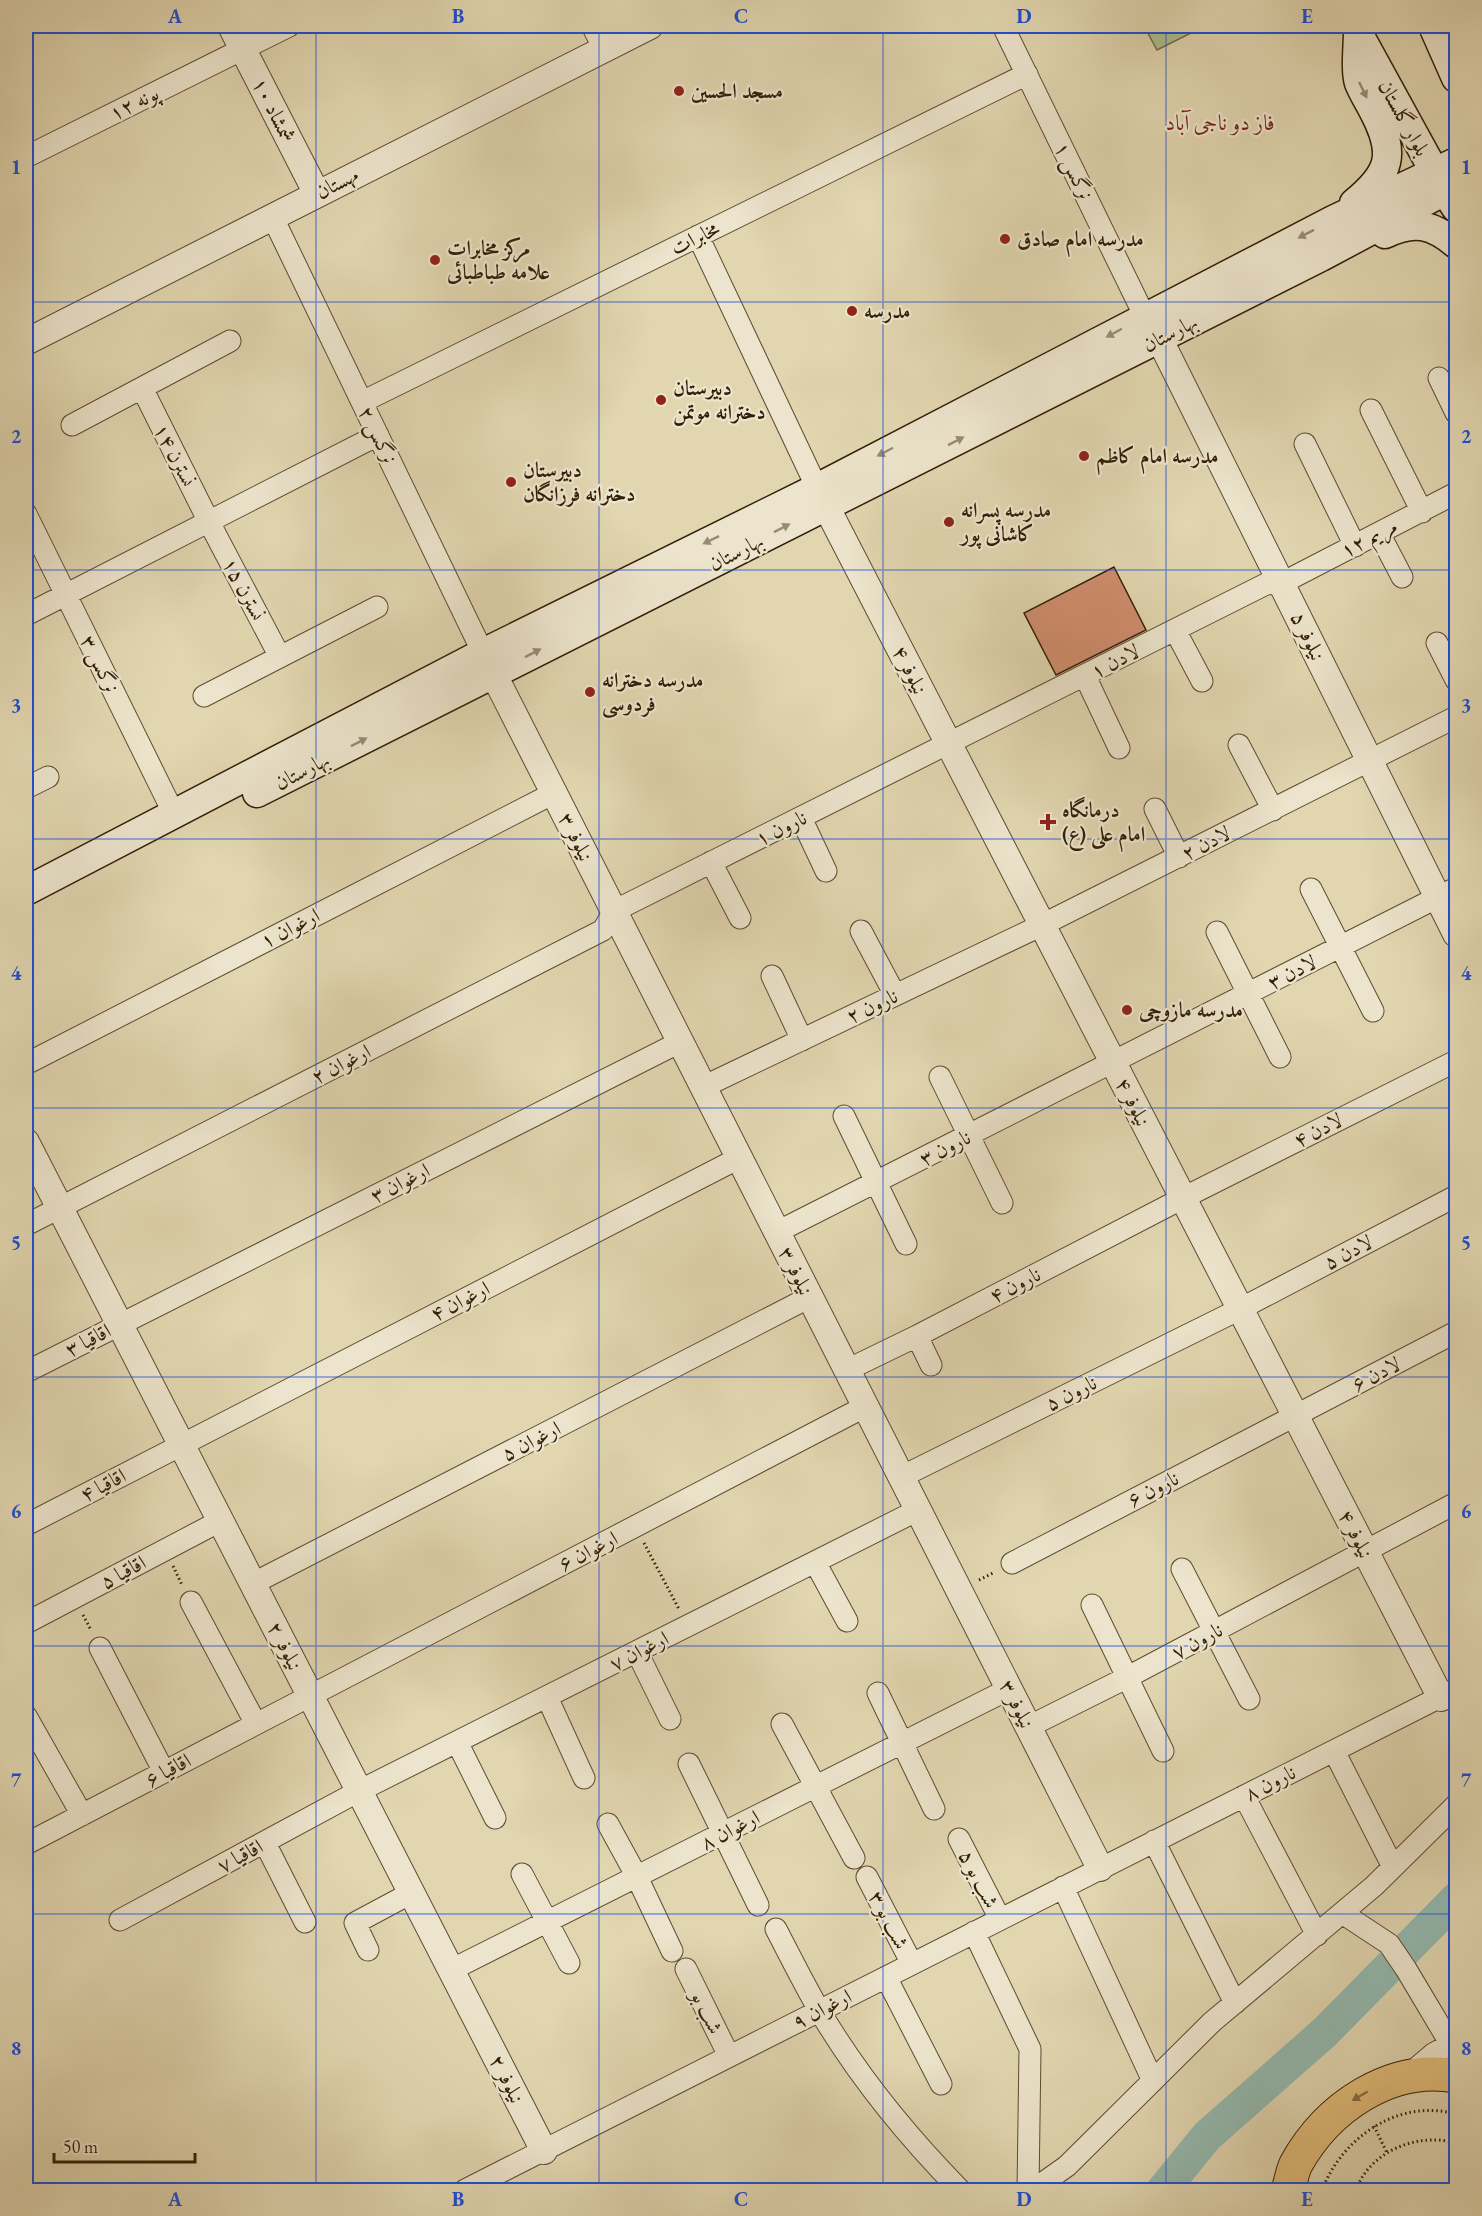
<svg xmlns="http://www.w3.org/2000/svg" width="1482" height="2216" font-family="'EB Garamond',Amiri,serif">
<style>
.green{fill:#aebf8f;stroke:#706e4a;stroke-width:1.5}
.lines{fill:none;stroke-linecap:round;stroke-linejoin:round}
.river{stroke:#94b9af;stroke-width:33}
.building{fill:#d08d6e;stroke:#311e06;stroke-width:1.5}
.minor-casing{stroke:#5d4c30;stroke-width:23}
.tertiary-casing{stroke:#5d4c30;stroke-width:28}
.secondary-casing{stroke:#311e06;stroke-width:31}
.primary-casing{stroke:#311e06;stroke-width:35}
.path{stroke:#311e06;stroke-width:3;stroke-dasharray:1.5 3;stroke-linecap:butt}
.minor{stroke:#ece4cc;stroke-width:21}
.tertiary{stroke:#ece4cc;stroke-width:26}
.secondary{stroke:#ece4cc;stroke-width:28}
.primary{stroke:#e0bb78;stroke-width:33}
.oneway{fill:#988b73}
.oneway2{fill:#886c3f}
.grid{fill:none;stroke:#1d4ed8;stroke-width:1.5;stroke-opacity:0.55}
.poi-dot{fill:#8f2418;stroke:#ece4cc;stroke-width:2}
.labels{text-anchor:middle;stroke-width:4.5;stroke-linejoin:round;paint-order:stroke}
.poi-label{font-size:21px;font-weight:bold;fill:#311e06;stroke:#ece4cc;text-anchor:start}
.street-label{font-size:21px;fill:#311e06;stroke:#ece4cc}
.neighbourhood-label{font-size:22px;fill:#7a1f14;stroke:#ece4cc}
.neatline{fill:none;stroke:#1d4ed8;stroke-width:2}
.grid-label{font-size:20px;text-anchor:middle;font-weight:bold;fill:#1d4ed8}
</style>
<rect width="100%" height="100%" fill="#e1d6b0"/>
<filter id="stains"><feTurbulence type="fractalNoise" baseFrequency=".00333" numOctaves="4"/><feColorMatrix values="0 0 0 0 .2 0 0 0 0 .09 0 0 0 0 .02 0 0 0 .5 -.17"/></filter>
<radialGradient id="worn" r=".72"><stop offset=".6" stop-color="#630" stop-opacity="0"/><stop offset="1" stop-color="#630" stop-opacity=".3"/></radialGradient>
<!-- green -->
<path class="green" d="M1144,26H1205L1157,50Z"/>
<g class="lines">
<!-- river -->
<path class="river" d="M1163,2190L1207,2136L1325,2032L1456,1899"/>
</g>
<!-- building -->
<path class="building" d="M1114,567L1146,630L1056,675L1024,613Z"/>
<g class="lines">
<!-- minor casing -->
<g class="minor-casing">
<path id="minor" d="M1003,26L1145,317
M26,157L289,26
M272,216L483,653
M698,236L817,488
M1439,378L1456,413
M142,388L209,522L280,657
M362,402L1027,74
M1371,410L1422,512
M72,425L230,341
M1305,444L1355,546
M26,514L174,814
M1379,533L1402,577
M26,615L378,435
M1175,630L1202,681
M1437,643L1456,680
M1085,676L1119,748
M204,696L377,607
M1239,745L1273,810
M26,788L48,777
M1155,809L1179,857
M801,818L826,871
M711,862L740,918
M1311,889L1373,1011
M861,931L895,995
M1217,932L1280,1057
M772,976L802,1040
M26,1064L554,793
M940,1077L1002,1203
M703,1087L1042,925L1456,717
M844,1116L906,1244
M26,1225L603,930L614,911L1266,584L1282,583L1456,493
M777,1232L1456,888
M917,1336L931,1365
M847,1370L917,1336L1183,1198L1454,1062
M26,1372L680,1042
M901,1477L1240,1309L1456,1196
M26,1525L739,1158
M815,1562L847,1621
M1012,1563L1456,1332
M1182,1569L1249,1699
M252,1584L810,1297
M191,1602L256,1724
M1092,1605L1163,1751
M26,1623L220,1521
M100,1648L164,1772
M637,1652L670,1719
M878,1693L934,1809
M547,1697L584,1778
M26,1716L82,1815
M782,1724L854,1858
M1028,1727L1126,1678L1456,1503
M457,1742L495,1818
M1334,1751L1393,1867
M689,1764L758,1905
M1244,1796L1317,1935
M608,1824L637,1877L672,1951
M959,1839L1000,1919
M1154,1841L1235,2003
M265,1843L305,1922
M26,1844L866,1406
M522,1874L569,1963
M867,1877L912,1964
M1063,1887L1153,2081
M1342,1913L1389,1944L1406,1969L1450,2043
M120,1920L359,1791L918,1510
M776,1929C790,1956 804,1984 819,2010C858,2076 907,2136 960,2190
M974,1932L1030,2049L1028,2190
M368,1950L355,1923L411,1893
M686,1969L729,2056
M451,1970L1009,1689
M886,1977L941,2084
M1406,2077L1433,2054L1456,2041
M465,2190L1456,1689
M1033,2190L1067,2166L1212,2022L1374,1886L1456,1805"/>
</g>
<!-- tertiary casing -->
<g class="tertiary-casing">
<path id="tertiary" d="M231,26L317,194
M595,26L606,47
M1159,338L1456,934
M26,342L650,26
M826,506L1441,1698
M493,673L1100,1868
M26,1142L544,2151"/>
</g>
<!-- secondary casing -->
<g class="secondary-casing">
<path id="secondary" d="M1433,26L1456,78
M1361,38L1445,191L1456,208
M1354,203C1391,173 1396,154 1374,112C1369,102 1363,93 1359,83C1355,71 1358,46 1358,32
M1385,234C1414,220 1432,224 1456,244
M257,793L1321,257L1456,185
M26,891L483,653L817,488L1333,220L1456,162"/>
</g>
<!-- primary casing -->
<g class="primary-casing">
<path id="primary" d="M1288,2190C1291,2182 1292,2172 1296,2164C1327,2108 1390,2064 1456,2076"/>
</g>
<!-- path -->
<path class="path" d="M644,1543L679,1609
M173,1566L182,1585
M979,1580L995,1572
M83,1615L91,1630
M1374,2126L1387,2153
M1322,2190C1342,2138 1398,2098 1456,2114
M1356,2190C1370,2151 1418,2132 1456,2143"/>
<!-- minor -->
<use href="#minor" class="minor"/>
<!-- tertiary -->
<use href="#tertiary" class="tertiary"/>
<!-- secondary -->
<use href="#secondary" class="secondary"/>
<!-- primary -->
<use href="#primary" class="primary"/>
</g>
<!-- one-way arrows -->
<defs><path id="oneway-solid" d="M-6-.8H1V-3.2L6.5 0L1 3.2V.8H-6Z" transform="scale(1.5)"/></defs>
<g class="oneway">
<use href="#oneway-solid" transform="translate(1363 90) rotate(64)"/>
<use href="#oneway-solid" transform="translate(1306 234) rotate(153)"/>
<use href="#oneway-solid" transform="translate(1114 333) rotate(152)"/>
<use href="#oneway-solid" transform="translate(956 441) rotate(-27)"/>
<use href="#oneway-solid" transform="translate(885 452) rotate(152)"/>
<use href="#oneway-solid" transform="translate(782 528) rotate(-27)"/>
<use href="#oneway-solid" transform="translate(711 540) rotate(154)"/>
<use href="#oneway-solid" transform="translate(533 653) rotate(-27)"/>
<use href="#oneway-solid" transform="translate(359 742) rotate(-27)"/>
</g>
<use class="oneway2" href="#oneway-solid" transform="translate(1360 2096) rotate(150)"/>
<!-- grid -->
<path class="grid" d="M316,26V2190M599,26V2190M883,26V2190M1166,26V2190M26,302H1456M26,570H1456M26,839H1456M26,1108H1456M26,1377H1456M26,1646H1456M26,1914H1456"/>
<!-- markers -->
<g class="poi-dot">
<circle cx="679" cy="91" r="6"/>
<circle cx="1005" cy="239" r="6"/>
<circle cx="435" cy="260" r="6"/>
<circle cx="852" cy="311" r="6"/>
<circle cx="661" cy="400" r="6"/>
<circle cx="1084" cy="456" r="6"/>
<circle cx="511" cy="482" r="6"/>
<circle cx="949" cy="522" r="6"/>
<circle cx="590" cy="692" r="6"/>
<path d="M1045 813h6v6h6v6h-6v6h-6v-6h-6v-6h6z"/>
<circle cx="1127" cy="1010" r="6"/>
</g>
<g class="labels">
<!-- poi labels -->
<g class="poi-label">
<text x="691" y="98">مسجد الحسین</text>
<text x="1017" y="246">مدرسه امام صادق</text>
<text x="447" y="255">مرکز مخابرات<tspan x="447" dy="24">علامه طباطبائی</tspan></text>
<text x="864" y="318">مدرسه</text>
<text x="673" y="395">دبیرستان<tspan x="673" dy="24">دخترانه موتمن</tspan></text>
<text x="1096" y="463">مدرسه امام کاظم</text>
<text x="523" y="477">دبیرستان<tspan x="523" dy="24">دخترانه فرزانگان</tspan></text>
<text x="961" y="517">مدرسه پسرانه<tspan x="961" dy="24">کاشانی پور</tspan></text>
<text x="602" y="687">مدرسه دخترانه<tspan x="602" dy="24">فردوسی</tspan></text>
<text x="1062" y="817">درمانگاه<tspan x="1062" dy="24">امام علی (ع)</tspan></text>
<text x="1139" y="1017">مدرسه مازوچی</text>
</g>
<!-- street labels -->
<g class="street-label">
<text transform="translate(134 103) rotate(-26)" y="7">پونه ۱۲</text>
<text transform="translate(274 110) rotate(63)" y="7">شمشاد ۱۰</text>
<text transform="translate(1404 118) rotate(61)" y="7">بلوار گلستان</text>
<text transform="translate(1074 171) rotate(64)" y="7">نرگس ۱</text>
<text transform="translate(337 183) rotate(-27)" y="7">مهستان</text>
<text transform="translate(695 238) rotate(-26)" y="7">مخابرات</text>
<text transform="translate(1170 333) rotate(-27)" y="7">بهارستان</text>
<text transform="translate(378 435) rotate(64)" y="7">نرگس ۲</text>
<text transform="translate(175 455) rotate(63)" y="7">نسترن ۱۴</text>
<text transform="translate(1369 538) rotate(-27)" y="7">مریم ۱۲</text>
<text transform="translate(736 552) rotate(-27)" y="7">بهارستان</text>
<text transform="translate(244 589) rotate(62)" y="7">نسترن ۱۵</text>
<text transform="translate(1308 636) rotate(64)" y="7">نیلوفر ۵</text>
<text transform="translate(1115 661) rotate(-27)" y="7">لادن ۱</text>
<text transform="translate(100 664) rotate(64)" y="7">نرگس ۳</text>
<text transform="translate(910 670) rotate(63)" y="7">نیلوفر ۴</text>
<text transform="translate(302 771) rotate(-27)" y="7">بهارستان</text>
<text transform="translate(781 828) rotate(-26)" y="7">نارون ۱</text>
<text transform="translate(576 837) rotate(63)" y="7">نیلوفر ۳</text>
<text transform="translate(1206 843) rotate(-27)" y="7">لادن ۲</text>
<text transform="translate(290 928) rotate(-27)" y="7">ارغوان ۱</text>
<text transform="translate(1292 972) rotate(-27)" y="7">لادن ۳</text>
<text transform="translate(872 1006) rotate(-25)" y="7">نارون ۲</text>
<text transform="translate(341 1064) rotate(-27)" y="7">ارغوان ۲</text>
<text transform="translate(1133 1102) rotate(63)" y="7">نیلوفر ۴</text>
<text transform="translate(1318 1130) rotate(-27)" y="7">لادن ۴</text>
<text transform="translate(945 1148) rotate(-27)" y="7">نارون ۳</text>
<text transform="translate(400 1183) rotate(-27)" y="7">ارغوان ۳</text>
<text transform="translate(1348 1252) rotate(-27)" y="7">لادن ۵</text>
<text transform="translate(796 1271) rotate(63)" y="7">نیلوفر ۳</text>
<text transform="translate(1015 1285) rotate(-27)" y="7">نارون ۴</text>
<text transform="translate(460 1301) rotate(-27)" y="7">ارغوان ۴</text>
<text transform="translate(88 1340) rotate(-27)" y="7">اقاقیا ۳</text>
<text transform="translate(1376 1374) rotate(-27)" y="7">لادن ۶</text>
<text transform="translate(1071 1393) rotate(-26)" y="7">نارون ۵</text>
<text transform="translate(531 1441) rotate(-27)" y="7">ارغوان ۵</text>
<text transform="translate(103 1485) rotate(-27)" y="7">اقاقیا ۴</text>
<text transform="translate(1153 1489) rotate(-27)" y="7">نارون ۶</text>
<text transform="translate(1356 1534) rotate(63)" y="7">نیلوفر ۴</text>
<text transform="translate(588 1551) rotate(-27)" y="7">ارغوان ۶</text>
<text transform="translate(123 1572) rotate(-28)" y="7">اقاقیا ۵</text>
<text transform="translate(1197 1641) rotate(-28)" y="7">نارون ۷</text>
<text transform="translate(285 1646) rotate(63)" y="7">نیلوفر ۲</text>
<text transform="translate(639 1651) rotate(-27)" y="7">ارغوان ۷</text>
<text transform="translate(1017 1704) rotate(63)" y="7">نیلوفر ۳</text>
<text transform="translate(168 1770) rotate(-28)" y="7">اقاقیا ۶</text>
<text transform="translate(1270 1783) rotate(-27)" y="7">نارون ۸</text>
<text transform="translate(730 1830) rotate(-27)" y="7">ارغوان ۸</text>
<text transform="translate(240 1856) rotate(-28)" y="7">اقاقیا ۷</text>
<text transform="translate(979 1879) rotate(63)" y="7">شب بو ۵</text>
<text transform="translate(889 1920) rotate(63)" y="7">شب بو ۳</text>
<text transform="translate(822 2009) rotate(-27)" y="7">ارغوان ۹</text>
<text transform="translate(707 2012) rotate(64)" y="7">شب بو</text>
<text transform="translate(507 2079) rotate(63)" y="7">نیلوفر ۲</text>
</g>
<!-- neighbourhood labels -->
<g class="neighbourhood-label">
<text x="1220" y="130">فاز دو ناجی آباد</text>
</g>
</g>
<!-- margin -->
<rect width="1482" height="2216" fill="none" stroke="#e1d6b0" stroke-width="66"/>
<!-- scale -->
<path d="M54 2153v9h141v-9" fill="none" stroke="#311e06" stroke-width="3"/>
<text x="63" y="2153" font-size="18" fill="#311e06" stroke="#ece4cc" stroke-width="4.5" paint-order="stroke">50 m</text>
<rect x="33" y="33" width="1416" height="2150" class="neatline"/>
<g class="grid-label">
<text x="175" y="23">A</text>
<text x="458" y="23">B</text>
<text x="741" y="23">C</text>
<text x="1024" y="23">D</text>
<text x="1307" y="23">E</text>
<text x="16" y="174">1</text>
<text x="1466" y="174">1</text>
<text x="16" y="443">2</text>
<text x="1466" y="443">2</text>
<text x="16" y="712">3</text>
<text x="1466" y="712">3</text>
<text x="16" y="980">4</text>
<text x="1466" y="980">4</text>
<text x="16" y="1249">5</text>
<text x="1466" y="1249">5</text>
<text x="16" y="1518">6</text>
<text x="1466" y="1518">6</text>
<text x="16" y="1787">7</text>
<text x="1466" y="1787">7</text>
<text x="16" y="2055">8</text>
<text x="1466" y="2055">8</text>
<text x="175" y="2206">A</text>
<text x="458" y="2206">B</text>
<text x="741" y="2206">C</text>
<text x="1024" y="2206">D</text>
<text x="1307" y="2206">E</text>
</g>
<rect width="100%" height="100%" filter="url(#stains)"/>
<rect width="100%" height="100%" fill="url(#worn)"/>
</svg>
